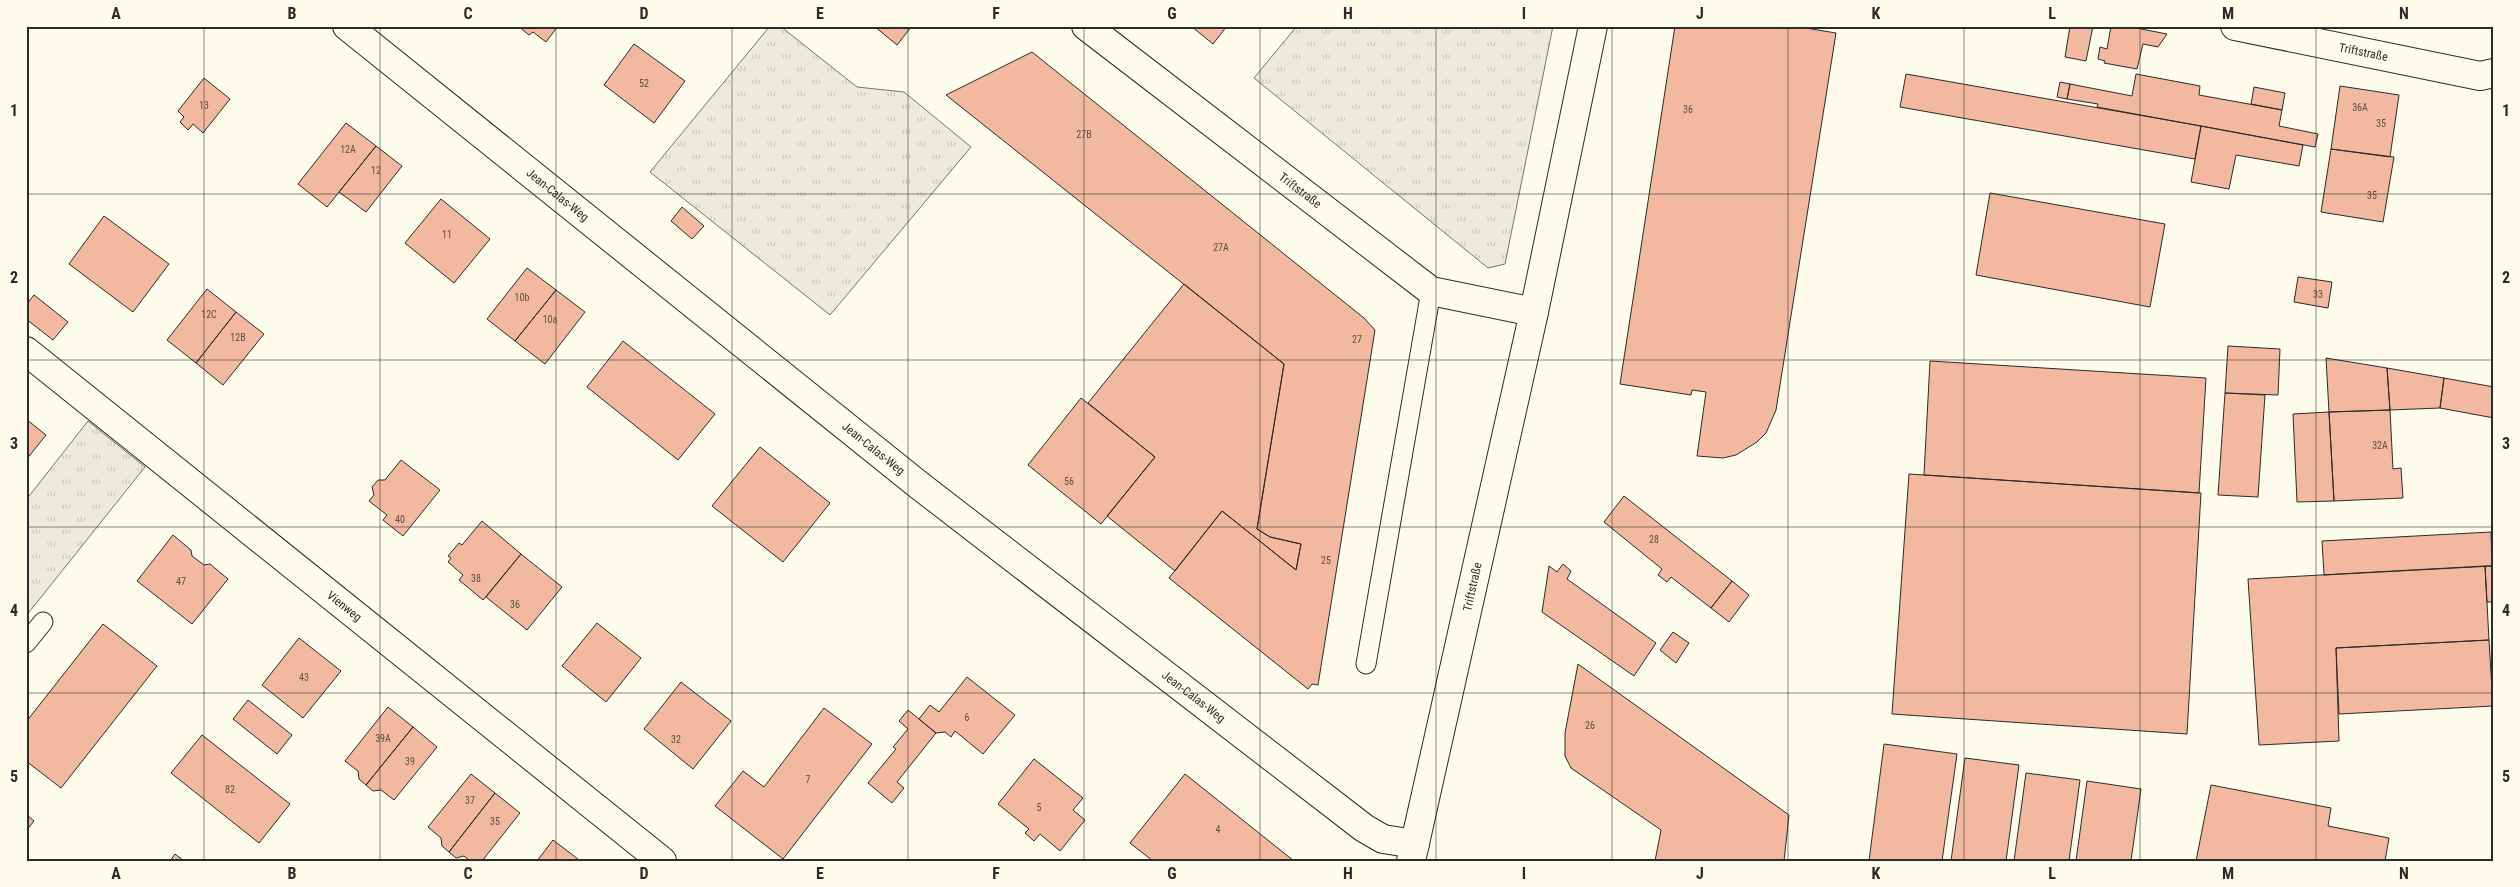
<svg xmlns="http://www.w3.org/2000/svg" width="2520" height="887" font-family="'Roboto Condensed',sans-serif">
<style>
.grass{fill:url(#grass-tufts);stroke:#74746e}
.building{fill:#f2b8a0;stroke:#2b2b2b}
.lines{fill:none;stroke-linecap:round;stroke-linejoin:round}
.lane-casing{stroke:#2b2b2b;stroke-width:21}
.street-casing{stroke:#2b2b2b;stroke-width:30}
.secondary-casing{stroke:#2b2b2b;stroke-width:30}
.lane{stroke:#fdfbea;stroke-width:19}
.street{stroke:#fdfbea;stroke-width:28}
.secondary{stroke:#fdfbea;stroke-width:28}
.grid{fill:none;stroke:#2b2b2b;stroke-width:1;stroke-opacity:0.55}
.labels{text-anchor:middle;stroke-width:4;stroke-linejoin:round;paint-order:stroke}
.number-label{font-size:10px;fill:#5d4e48}
.street-label{font-size:12px;fill:#2b2b2b;stroke:#fdfbea}
.neatline{fill:none;stroke:#2b2b2b;stroke-width:2}
.grid-label{font-size:16px;text-anchor:middle;font-weight:bold;fill:#2b2b2b}
</style>
<defs>
<pattern id="grass-tufts" width="24" height="20" patternUnits="userSpaceOnUse" patternTransform="scale(1.25)"><rect width="24" height="20" fill="#ecebdb"/><path d="M3 7l-1-3M5 7V3M7 7l1-3M15 17l-1-3M17 17v-4M19 17l1-3" fill="none" stroke="#cbcabc"/></pattern>
</defs>
<rect width="100%" height="100%" fill="#fdfbea"/>
<!-- grass -->
<path class="grass" d="M770,26H780L857,87L904,92L971,147L830,315L650,172Z
M1297,26H1553L1505,264L1488,268L1254,78Z
M88,421L145,467L26,616V500Z"/>
<!-- building -->
<path class="building" d="M518,26H558L546,42L533,32L529,35Z
M874,26H912L897,45Z
M1191,26H1227L1213,44Z
M1675,26H1794L1836,33L1776,410L1766,433L1757,442L1736,455L1723,458L1697,456L1706,392L1692,390L1691,395L1620,384Z
M2070,26H2093L2086,61L2065,57Z
M2111,26H2126L2167,34L2158,47L2143,44L2137,69L2104,63L2105,61L2098,59L2100,47L2107,49Z
M634,44L685,81L654,123L604,85Z
M1032,52L1364,318L1375,330L1318,685L1312,684L1308,689L1169,578L1222,511L1296,570L1301,544L1270,537L1257,529L1284,364L946,95Z
M1906,74L2201,126L2195,159L1900,107Z
M2136,74L2200,86L2199,95L2282,110L2279,126L2318,134L2315,147L2097,107L2098,104L2067,99L2070,84L2132,96Z
M204,78L230,99L203,133L193,124L188,130L180,122L184,117L178,111Z
M2060,82L2070,84L2067,99L2057,97Z
M2340,86L2399,95L2390,157L2331,149Z
M2254,87L2285,93L2282,110L2251,104Z
M346,123L376,146L327,207L298,184Z
M2201,126L2303,145L2299,166L2236,155L2229,189L2191,182Z
M376,146L402,166L366,212L339,192Z
M2331,149L2394,157L2383,222L2321,212Z
M1990,193L2165,224L2150,307L1976,275Z
M441,199L490,239L454,283L405,243Z
M682,207L704,226L692,239L671,221Z
M104,216L169,264L133,312L69,264Z
M527,268L556,290L515,341L487,319Z
M2298,277L2332,282L2328,308L2294,302Z
M1184,284L1284,364L1257,529L1270,537L1301,544L1296,570L1222,511L1175,571L1107,516L1155,457L1088,403Z
M207,289L236,312L196,363L167,340Z
M556,290L585,312L545,364L515,341Z
M34,295L68,322L53,340L26,319V305Z
M236,312L264,334L223,385L196,363Z
M623,341L715,414L678,460L587,387Z
M2228,346L2280,349L2278,395L2225,393Z
M2326,358L2387,368L2390,410L2329,412Z
M1930,361L2206,378L2199,493L1924,475Z
M2387,368L2444,378L2440,408L2390,410Z
M2444,378L2494,387V418L2440,408Z
M2225,393L2265,395L2258,497L2218,495Z
M1081,398L1155,457L1101,524L1028,465Z
M2390,410L2393,469L2401,468L2403,498L2334,501L2329,412Z
M2329,412L2334,501L2297,502L2293,414Z
M26,419L46,435L26,460Z
M760,447L830,503L783,562L712,506Z
M401,460L440,490L403,536L383,520L387,515L369,501L374,495L372,487L378,480H385Z
M1909,474L2201,493L2187,734L1892,714Z
M1624,496L1732,581L1711,608L1671,577L1667,582L1658,575L1662,569L1604,522Z
M482,521L521,554L483,600L459,580L463,575L448,562L451,558L448,556L459,543L462,545Z
M2491,532L2492,566L2324,575L2322,541Z
M173,535L191,550L192,556L204,565L210,564L228,579L192,624L137,581Z
M521,554L562,587L527,630L486,597Z
M2492,560L2494,602H2487L2485,566H2492Z
M1563,564L1571,571L1567,579L1656,643L1634,676L1542,612L1549,566L1557,572Z
M2485,566L2489,640L2336,648L2339,741L2259,745L2248,579Z
M1732,581L1749,595L1729,622L1711,608Z
M597,623L641,658L606,702L562,666Z
M103,624L157,666L61,788L26,761V722Z
M1673,632L1689,643L1676,663L1660,650Z
M299,638L341,671L303,718L262,685Z
M2489,640L2493,706L2339,714L2336,648Z
M1578,664L1789,815L1784,861H1655L1661,830L1571,768L1565,756V733Z
M967,677L1015,715L983,754L955,731L951,737L945,732L936,733L919,719L930,705L939,712Z
M681,682L731,721L693,769L644,729Z
M248,700L292,735L277,754L233,719Z
M388,707L413,727L366,785L359,779L358,771L345,761Z
M824,708L872,744L783,859L715,806L743,771L764,787Z
M908,710L936,733L897,782L904,788L892,803L868,783L896,749L893,747L908,729L899,721Z
M413,727L437,747L394,800L381,790L373,791L366,785Z
M202,735L290,804L259,843L171,773Z
M1884,744L1957,754L1942,861H1869Z
M1965,758L2019,765L2006,861H1951Z
M1034,759L1083,798L1073,810L1085,820L1060,851L1040,834L1034,841L1025,833L1029,829L998,804Z
M2026,773L2080,780L2069,861H2014Z
M471,774L495,793L449,852L442,846L441,838L428,827Z
M1185,774L1294,861H1153L1130,843Z
M2087,781L2141,789L2131,861H2076Z
M2211,785L2331,808L2328,826L2389,838L2385,861H2196Z
M495,793L520,813L482,861H470L464,856L456,858L449,852Z
M26,814L34,821L26,831Z
M553,840L578,859L577,861H537Z
M175,854L184,861H170Z"/>
<g class="lines">
<!-- lane casing -->
<g class="lane-casing">
<path id="lane" d="M26,643L43,622
M1366,664L1431,291"/>
</g>
<!-- street casing -->
<g class="street-casing">
<g id="street">
<path id="s1" d="M347,26L920,486L1364,828L1383,839L1415,844"/>
<path id="s2" d="M1086,26L1431,291L1534,312"/>
<path id="s3" d="M2235,26L2480,76L2494,73"/>
<path id="s4" d="M26,351L662,861"/>
</g>
</g>
<!-- secondary casing -->
<g class="secondary-casing">
<g id="secondary">
<path id="s5" d="M1411,861L1534,312L1593,26"/>
</g>
</g>
<!-- lane -->
<use href="#lane" class="lane"/>
<!-- street -->
<use href="#street" class="street"/>
<!-- secondary -->
<use href="#secondary" class="secondary"/>
</g>
<!-- grid -->
<path class="grid" d="M204,26V861M380,26V861M556,26V861M732,26V861M908,26V861M1084,26V861M1260,26V861M1436,26V861M1612,26V861M1788,26V861M1964,26V861M2140,26V861M2316,26V861M26,194H2494M26,360H2494M26,527H2494M26,693H2494"/>
<g class="labels">
<!-- number labels -->
<g class="number-label">
<text x="644" y="87">52</text>
<text x="204" y="109">13</text>
<text x="2360" y="111">36A</text>
<text x="1688" y="113">36</text>
<text x="2381" y="127">35</text>
<text x="1084" y="138">27B</text>
<text x="348" y="153">12A</text>
<text x="376" y="174">12</text>
<text x="2372" y="199">35</text>
<text x="447" y="238">11</text>
<text x="1221" y="251">27A</text>
<text x="2318" y="298">33</text>
<text x="522" y="301">10b</text>
<text x="209" y="318">12C</text>
<text x="550" y="323">10a</text>
<text x="238" y="341">12B</text>
<text x="1357" y="343">27</text>
<text x="2380" y="449">32A</text>
<text x="1069" y="485">56</text>
<text x="400" y="523">40</text>
<text x="1654" y="543">28</text>
<text x="1326" y="564">25</text>
<text x="476" y="582">38</text>
<text x="181" y="585">47</text>
<text x="515" y="608">36</text>
<text x="304" y="681">43</text>
<text x="967" y="721">6</text>
<text x="1590" y="729">26</text>
<text x="383" y="742">39A</text>
<text x="676" y="743">32</text>
<text x="410" y="765">39</text>
<text x="808" y="783">7</text>
<text x="230" y="793">82</text>
<text x="470" y="804">37</text>
<text x="1039" y="811">5</text>
<text x="495" y="825">35</text>
<text x="1218" y="833">4</text>
</g>
<!-- street labels -->
<g class="street-label">
<text dy="4" stroke="none"><textPath href="#s3" startOffset="131">Triftstraße</textPath></text>
<text dy="4" stroke="none"><textPath href="#s2" startOffset="270">Triftstraße</textPath></text>
<text dy="4" stroke="none"><textPath href="#s1" startOffset="270">Jean-Calas-Weg</textPath></text>
<text dy="4" stroke="none"><textPath href="#s1" startOffset="675">Jean-Calas-Weg</textPath></text>
<text dy="4" stroke="none"><textPath href="#s5" startOffset="281">Triftstraße</textPath></text>
<text dy="4" stroke="none"><textPath href="#s4" startOffset="408">Vienweg</textPath></text>
<text dy="4" stroke="none"><textPath href="#s1" startOffset="1080">Jean-Calas-Weg</textPath></text>
</g>
</g>
<!-- border -->
<rect width="2520" height="887" fill="none" stroke="#fdfbea" stroke-width="55"/>
<rect x="28" y="28" width="2464" height="832" class="neatline"/>
<g class="grid-label">
<text x="116" y="19">A</text>
<text x="292" y="19">B</text>
<text x="468" y="19">C</text>
<text x="644" y="19">D</text>
<text x="820" y="19">E</text>
<text x="996" y="19">F</text>
<text x="1172" y="19">G</text>
<text x="1348" y="19">H</text>
<text x="1524" y="19">I</text>
<text x="1700" y="19">J</text>
<text x="1876" y="19">K</text>
<text x="2052" y="19">L</text>
<text x="2228" y="19">M</text>
<text x="2404" y="19">N</text>
<text x="14" y="116">1</text>
<text x="2506" y="116">1</text>
<text x="14" y="283">2</text>
<text x="2506" y="283">2</text>
<text x="14" y="449">3</text>
<text x="2506" y="449">3</text>
<text x="14" y="616">4</text>
<text x="2506" y="616">4</text>
<text x="14" y="782">5</text>
<text x="2506" y="782">5</text>
<text x="116" y="879">A</text>
<text x="292" y="879">B</text>
<text x="468" y="879">C</text>
<text x="644" y="879">D</text>
<text x="820" y="879">E</text>
<text x="996" y="879">F</text>
<text x="1172" y="879">G</text>
<text x="1348" y="879">H</text>
<text x="1524" y="879">I</text>
<text x="1700" y="879">J</text>
<text x="1876" y="879">K</text>
<text x="2052" y="879">L</text>
<text x="2228" y="879">M</text>
<text x="2404" y="879">N</text>
</g>
</svg>
